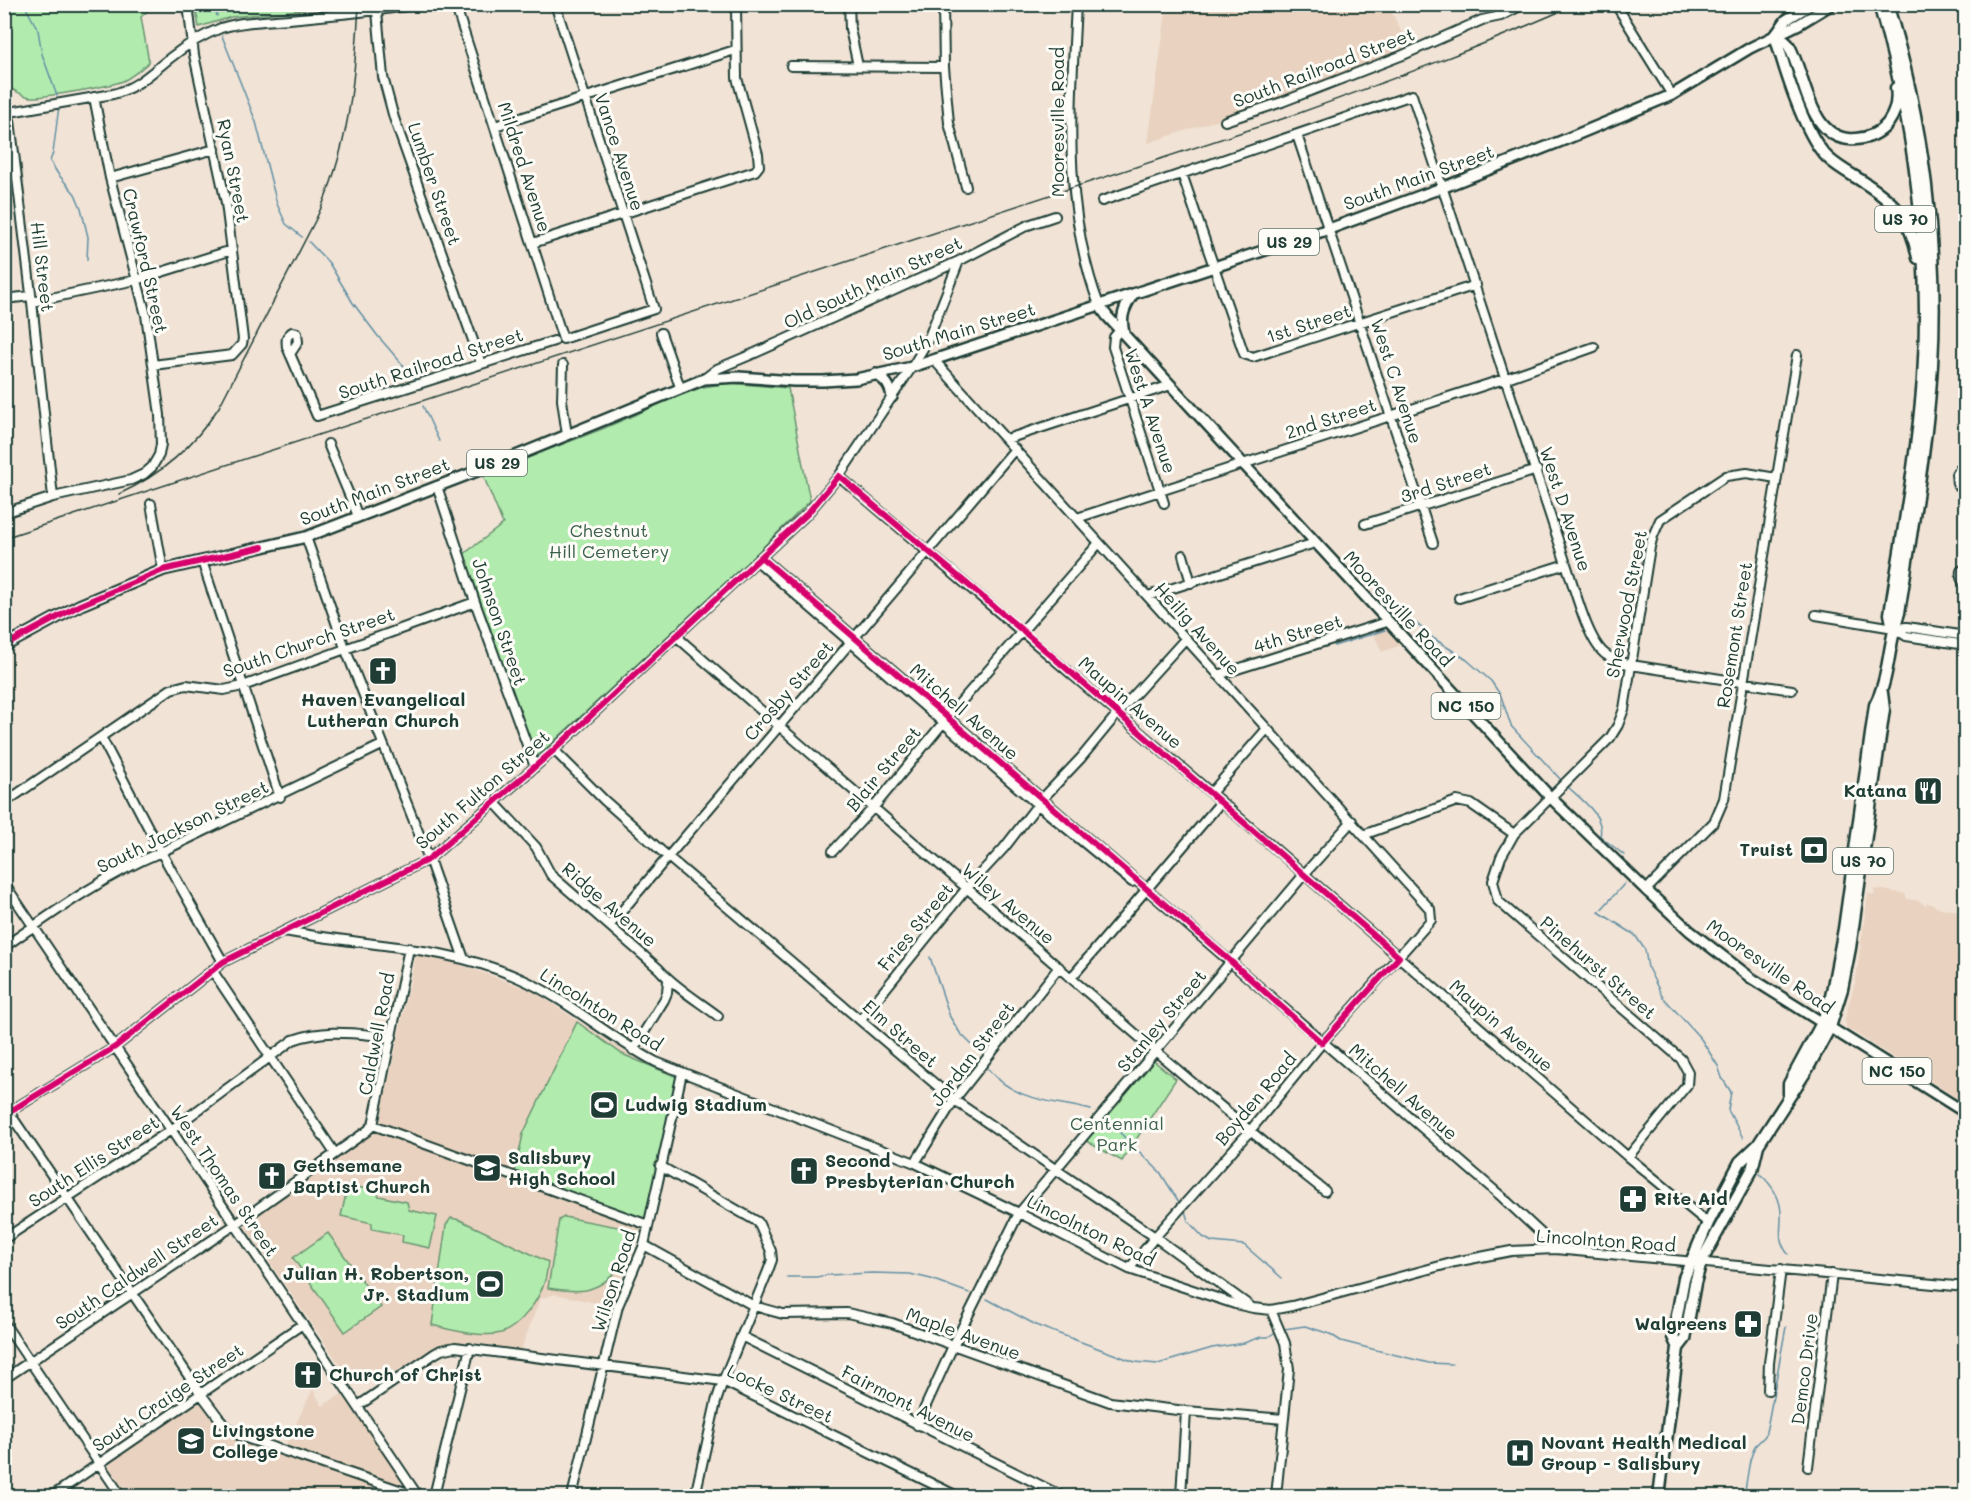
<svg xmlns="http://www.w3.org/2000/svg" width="1970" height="1501" font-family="Mali,sans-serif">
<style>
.built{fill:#e9d2bf}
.green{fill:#b2ebae;stroke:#689471;stroke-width:1.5}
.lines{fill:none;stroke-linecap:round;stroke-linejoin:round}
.stream{stroke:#6290a4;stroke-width:1.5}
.minor-casing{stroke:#1f3d34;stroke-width:12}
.major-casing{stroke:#1f3d34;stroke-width:14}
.highway-casing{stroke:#1f3d34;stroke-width:15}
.minor{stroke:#fdfcf7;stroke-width:8}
.major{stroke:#fdfcf7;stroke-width:9}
.highway{stroke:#fdfcf7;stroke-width:10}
.rail{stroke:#1f3d34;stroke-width:1.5}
.cycleway-casing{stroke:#fdfcf7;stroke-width:10}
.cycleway{stroke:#d6006c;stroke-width:6}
.labels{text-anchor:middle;stroke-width:6;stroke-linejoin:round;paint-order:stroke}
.shield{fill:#fdfcf7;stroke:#62766e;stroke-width:1.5}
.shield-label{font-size:16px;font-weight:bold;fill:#1f3d34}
.street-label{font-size:18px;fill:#1f3d34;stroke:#fdfcf7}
.park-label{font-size:18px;fill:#3c604c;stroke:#fdfcf7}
.poi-label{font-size:18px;font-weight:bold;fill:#1f3d34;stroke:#fdfcf7;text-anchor:start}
</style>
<rect width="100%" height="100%" fill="#f1e3d6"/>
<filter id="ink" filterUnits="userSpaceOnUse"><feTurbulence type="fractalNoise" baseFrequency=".0167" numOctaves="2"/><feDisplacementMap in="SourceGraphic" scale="12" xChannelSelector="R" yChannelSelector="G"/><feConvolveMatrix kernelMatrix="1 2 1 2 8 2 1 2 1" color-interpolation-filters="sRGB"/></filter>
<g filter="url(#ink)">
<!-- built -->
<path class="built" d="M1167,5H1388L1413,55L1148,143Z
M1385,629L1401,645L1382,652L1373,633Z
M1877,889L1905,894L1907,899L1919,901L1926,906L1927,903L1935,905V907L1965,912L1966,1095L1963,1098V1102L1846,1027L1845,1018L1856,979L1868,894L1875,895L1874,890Z
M416,955L456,963L533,991L625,1052L673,1077L640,1202L641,1228L610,1306L555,1294L540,1299L521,1349L467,1342L437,1345L392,1374L386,1367L353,1384L244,1225L374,1133L380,1121Z
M313,1389L322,1406L342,1394L401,1480L395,1495L397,1496H129L108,1465L199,1401L225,1433L253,1448L280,1456Z"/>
<!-- green -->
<path class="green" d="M4,5H154L141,17L149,62C141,69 132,77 123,81C111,86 43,98 30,97C21,95 13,89 5,86Z
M195,5V4L351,5L231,17L199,27Z
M729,383L788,388L810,501L753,557L539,755H534L464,554L503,524L483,475L602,429L676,397L703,387Z
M577,1022L622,1054L677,1077L647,1220L515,1172L523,1134Z
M1154,1061L1176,1079L1122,1161L1086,1141Z
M348,1185L376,1191L379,1196L407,1202L409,1210L437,1216L430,1248L402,1242L403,1235L372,1229V1223L341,1216Z
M564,1217L629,1229C629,1256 615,1283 586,1290C574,1292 560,1290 548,1288L559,1220Z
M451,1218L460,1220L548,1262C547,1268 547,1274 545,1280C540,1299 520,1327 501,1333C483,1338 449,1330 432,1325L446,1225Z
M328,1233L381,1307L345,1332L293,1258Z"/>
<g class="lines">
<!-- stream -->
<path class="stream" d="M24,4L38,30L42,54L57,96
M214,4L217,16
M222,36L256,122L277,204L286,224L302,237
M59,106L53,153L50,161L58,174L75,194L81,208L88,237L87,260
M309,242L329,263L353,303L377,335L415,379
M423,406L439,441
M1416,623L1433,638L1467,660L1491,681L1501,696L1511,726L1561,780
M1334,646L1385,630
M1568,787C1582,800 1605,816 1600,836L1624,855
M1625,883L1599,912L1635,935L1645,950L1648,968L1662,996L1701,1039L1718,1066L1722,1078L1731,1092L1728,1110L1743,1138
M930,957L950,1017L960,1033L979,1052
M988,1069C1017,1103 1052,1100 1091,1110
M1113,1126L1160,1172L1179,1202
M1760,1174C1771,1184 1780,1196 1781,1212C1782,1229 1776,1239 1788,1254
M1185,1211L1188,1221L1203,1237L1212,1242L1244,1245L1282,1278
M787,1277H816L828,1275L872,1273L910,1274L931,1279L969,1293
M987,1299L1038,1326L1135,1362L1158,1364L1212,1348L1244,1343L1261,1337H1268L1274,1333
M1284,1329L1305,1326L1330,1334L1341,1341L1380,1351L1429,1363L1452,1364
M1744,1496L1750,1460L1755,1446L1765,1436L1768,1423L1786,1327"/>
<!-- minor casing -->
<g class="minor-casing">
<path id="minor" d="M455,4L563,339L654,309L555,4
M849,4L850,29L858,66
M943,4L944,67L949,123L966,187
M1076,4C1071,109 1062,205 1099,305
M1496,4L1501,16
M1618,8L1672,95
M377,11L383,77L394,118L481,363
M791,66L944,67
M9,112L32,302L53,497
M4,113L113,94C137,88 151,73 170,58C185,46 203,35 221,28C242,21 267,21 289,19C333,15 377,11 421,4
M1225,121L1282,102L1403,55L1482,20L1501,16L1524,4
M495,126L735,50
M1297,135L1433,543
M1182,174L1244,354L1253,357L1476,285
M110,178L215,149
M1102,201L1412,95L1566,564C1574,586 1587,640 1605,654C1613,660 1622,662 1631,665L1792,690
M533,243L755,171L759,166L758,154L737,78L736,6
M4,299L31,296
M32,302L136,280L232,250
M1120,330L1114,337L1113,347L1164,503
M661,333L680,387
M290,354L298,342L297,333L292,332C286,336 286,340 287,347L317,416L554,341
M934,360L1430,909L1431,920L1322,1043L1249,1132L1155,1237L1129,1269
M153,365L232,355L242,344L243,339L226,203L194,55L188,4
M563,365L562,400L567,435
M704,379L717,369L755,353L959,261L1028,225L1055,216
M1007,439L1171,385
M328,444L358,516
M1966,466H1962L1956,474L1957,484L1966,491
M839,476L1211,793L1628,1157L1708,1223
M437,486L475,602L535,767
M151,504L163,570
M4,513L53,497L131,480L144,474L152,467L159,455L161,444L160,415L146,315L110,178L94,97
M1077,518L1507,378L1594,347
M1365,524L1537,470
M306,537L345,648L429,859L464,959
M1183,555L1191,583
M761,557L944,714L1502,1197L1547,1239L1555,1249
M202,561L280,797
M757,561L1038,805L1132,882
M1966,568L1961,571C1960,577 1961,580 1966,585
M1148,596L1315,543
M1459,598L1566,564
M1816,615L1894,628L1907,627L1966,636
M1894,628L1906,636L1966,645
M676,636C802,747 930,856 1057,966C1145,1042 1233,1119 1325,1191
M1218,675L1387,622
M101,737L161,852L223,962
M554,750L604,800L667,856L954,1100L1155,1237L1250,1306
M1211,793L1266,730
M4,803L171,689L186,685L224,690L243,686L475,602
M495,803L536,847L551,875L659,969C673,986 700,1002 718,1016
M1363,835L1457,801L1471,804L1514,834
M833,851L874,807L952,712L1099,543
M4,883C142,1087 281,1291 418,1496
M1646,890L1714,822L1724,799L1797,355
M610,925L1015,449
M285,931C363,946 445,945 519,978C569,1000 608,1037 656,1062L915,1163L1019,1213L1129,1269L1235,1304L1253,1308L1271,1310L1292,1306L1455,1262L1511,1251L1555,1249L1966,1287
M4,947C54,912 105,875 161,852L382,745
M212,970L334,1152
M1071,978L1221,802
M861,1019L966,889L1004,848L1042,799L1081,758L1118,713L1186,638
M633,1050L664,1000L667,993L668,980
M4,1105L201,1394L225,1426L240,1436L417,1496
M4,1115L115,1047L223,962L429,859L554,750L807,514L839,476L912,367L927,342L959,261
M373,1125L648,1225
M1628,1157L1687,1085L1688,1072L1681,1059L1498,901L1493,881L1501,857L1514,834L1610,738L1618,725L1624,709L1650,547L1653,536L1660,520L1726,476L1747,473L1776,478
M915,1163L954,1100L1059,967
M660,1166L758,1222L771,1251L772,1260L768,1271L723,1381L716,1402L695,1496
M4,1239L171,1130L293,1040C328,1028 355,1034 392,1037
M644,1245L754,1306L783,1314L847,1313L892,1323L1110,1402L1186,1411L1284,1419
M1271,1310L1285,1343L1289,1369L1276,1496
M4,1323L121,1496
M741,1336L1062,1496
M4,1379L236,1224L367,1131L373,1125L409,948
M1768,1390L1769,1363L1781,1269
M358,1406L434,1354L441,1350L455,1347L723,1381L957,1496
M917,1425L953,1346L1019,1213L1307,871L1352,821
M1808,1467L1832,1274
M52,1496L301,1325
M434,1496L470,1348
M572,1496L618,1306L644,1245L682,1073
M1181,1496L1186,1411"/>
</g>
<!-- major casing -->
<g class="major-casing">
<path id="major" d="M1777,33L1786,20L1812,4
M1099,305L1107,316L1551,798L1646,890L1690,931L1751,978L1966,1113
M1124,333C1120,317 1124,308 1133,294
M876,374C886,381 890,385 892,397
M4,646L80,605L163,570L306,537L511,458L704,379L739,377L794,381H823L856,379L912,367L1329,229L1444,187L1559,142L1672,95L1750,48L1799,24L1832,4"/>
</g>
<!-- highway casing -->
<g class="highway-casing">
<path id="highway" d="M1879,4C1915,126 1931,252 1923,379C1917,458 1902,535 1890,614L1893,628
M1775,35C1784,67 1804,134 1827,157C1835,165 1847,172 1857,178C1891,199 1911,216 1918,258
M1775,35C1780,38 1786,41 1789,46C1806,77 1809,143 1856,139C1869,138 1880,133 1888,123C1895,113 1898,100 1896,88
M1789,1096V1084L1822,1023L1830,1002L1844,929L1875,705C1890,677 1888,643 1899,613C1911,531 1927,448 1932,365C1939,244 1923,119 1887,4
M1678,1348L1685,1339L1695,1283L1701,1262L1752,1170L1758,1145
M1659,1496L1678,1348L1673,1337L1684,1278L1708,1223L1740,1162L1758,1145L1808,1068L1830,1027L1842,989L1850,948L1884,709L1882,693"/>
</g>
<!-- minor -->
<use href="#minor" class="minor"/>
<!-- major -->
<use href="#major" class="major"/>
<!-- highway -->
<use href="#highway" class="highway"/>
<!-- rail -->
<path class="rail" d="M119,494C161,475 194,446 219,407L316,219C349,150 355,80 359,4
M4,538L1291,116C1388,81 1483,46 1577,4"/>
<!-- cycleway casing -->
<g class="cycleway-casing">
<path id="cycleway" d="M4,646L80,605L163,570L262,547
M4,1115L115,1047L223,962L429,859L554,750L761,557L807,514L839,476L1023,631L1399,957L1322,1043L1227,958L761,557"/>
</g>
<!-- cycleway -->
<use href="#cycleway" class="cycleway"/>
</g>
</g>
<!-- icons -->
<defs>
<g id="church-square" transform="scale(1.5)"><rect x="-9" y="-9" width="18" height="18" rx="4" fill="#1f3d34" stroke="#fdfcf7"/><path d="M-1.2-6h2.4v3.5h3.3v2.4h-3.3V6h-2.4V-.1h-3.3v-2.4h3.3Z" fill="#fff"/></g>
<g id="restaurant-square" transform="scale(1.5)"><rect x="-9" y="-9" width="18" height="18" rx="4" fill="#1f3d34" stroke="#fdfcf7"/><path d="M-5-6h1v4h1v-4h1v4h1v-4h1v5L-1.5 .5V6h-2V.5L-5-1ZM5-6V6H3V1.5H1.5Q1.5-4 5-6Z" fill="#fff"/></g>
<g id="bank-square" transform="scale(1.5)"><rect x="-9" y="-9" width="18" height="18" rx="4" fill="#1f3d34" stroke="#fdfcf7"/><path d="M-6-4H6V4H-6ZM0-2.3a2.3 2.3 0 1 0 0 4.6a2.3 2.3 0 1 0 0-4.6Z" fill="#fff"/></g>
<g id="stadium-square" transform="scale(1.5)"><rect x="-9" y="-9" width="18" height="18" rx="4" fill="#1f3d34" stroke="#fdfcf7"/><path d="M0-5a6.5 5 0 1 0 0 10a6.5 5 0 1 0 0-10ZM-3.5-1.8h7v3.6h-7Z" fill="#fff"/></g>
<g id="school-square" transform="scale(1.5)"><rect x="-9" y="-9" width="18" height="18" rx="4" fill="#1f3d34" stroke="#fdfcf7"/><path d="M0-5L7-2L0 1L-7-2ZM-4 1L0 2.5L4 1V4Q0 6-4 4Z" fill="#fff"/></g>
<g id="pharmacy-square" transform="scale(1.5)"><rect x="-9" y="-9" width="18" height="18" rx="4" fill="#1f3d34" stroke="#fdfcf7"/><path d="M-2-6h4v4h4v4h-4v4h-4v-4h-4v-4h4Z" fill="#fff"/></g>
<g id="university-square" transform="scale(1.5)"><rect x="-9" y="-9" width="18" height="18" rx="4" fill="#1f3d34" stroke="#fdfcf7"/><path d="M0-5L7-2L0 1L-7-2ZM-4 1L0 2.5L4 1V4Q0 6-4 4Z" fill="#fff"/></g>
<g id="hospital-square" transform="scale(1.5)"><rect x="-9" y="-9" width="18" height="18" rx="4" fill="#1f3d34" stroke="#fdfcf7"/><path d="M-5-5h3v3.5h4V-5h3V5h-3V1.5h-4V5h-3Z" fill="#fff"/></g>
</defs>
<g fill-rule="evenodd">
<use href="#church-square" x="383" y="671"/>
<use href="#restaurant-square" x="1928" y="791"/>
<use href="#bank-square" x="1814" y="850"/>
<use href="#stadium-square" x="604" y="1105"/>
<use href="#school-square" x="487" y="1168"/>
<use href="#church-square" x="804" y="1171"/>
<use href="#church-square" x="272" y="1176"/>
<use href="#pharmacy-square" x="1633" y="1199"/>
<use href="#stadium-square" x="490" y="1284"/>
<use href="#pharmacy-square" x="1748" y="1324"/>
<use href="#church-square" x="308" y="1375"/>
<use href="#university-square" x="191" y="1441"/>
<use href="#hospital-square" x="1520" y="1453"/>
</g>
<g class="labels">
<!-- shield labels -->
<g class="shield">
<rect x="1875" y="206" width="60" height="26" rx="4.5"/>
<rect x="1259" y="229" width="60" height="26" rx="4.5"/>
<rect x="467" y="450" width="60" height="26" rx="4.5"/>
<rect x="1431.5" y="693" width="69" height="26" rx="4.5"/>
<rect x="1833" y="848" width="60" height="26" rx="4.5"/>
<rect x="1862.5" y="1058" width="69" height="26" rx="4.5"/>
</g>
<g class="shield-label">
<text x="1905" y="225">US 70</text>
<text x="1289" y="248">US 29</text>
<text x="497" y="469">US 29</text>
<text x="1466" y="712">NC 150</text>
<text x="1863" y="867">US 70</text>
<text x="1897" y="1077">NC 150</text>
</g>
<!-- street labels -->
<g class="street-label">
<text transform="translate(1324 68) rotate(-21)" y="6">South Railroad Street</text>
<text transform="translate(1058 122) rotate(-90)" y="6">Mooresville Road</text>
<text transform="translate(619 152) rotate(72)" y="6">Vance Avenue</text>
<text transform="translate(524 167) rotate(72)" y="6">Mildred Avenue</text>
<text transform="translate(233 171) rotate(79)" y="6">Ryan Street</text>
<text transform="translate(1419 178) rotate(-20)" y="6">South Main Street</text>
<text transform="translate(434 184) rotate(71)" y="6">Lumber Street</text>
<text transform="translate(145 261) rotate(77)" y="6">Crawford Street</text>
<text transform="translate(42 267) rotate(83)" y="6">Hill Street</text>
<text transform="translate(873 283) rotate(-25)" y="6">Old South Main Street</text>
<text transform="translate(1309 324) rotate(-18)" y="6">1st Street</text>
<text transform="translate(959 332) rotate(-17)" y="6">South Main Street</text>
<text transform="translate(431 364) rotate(-18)" y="6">South Railroad Street</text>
<text transform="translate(1396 381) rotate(72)" y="6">West C Avenue</text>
<text transform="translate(1150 411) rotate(72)" y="6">West A Avenue</text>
<text transform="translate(1331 419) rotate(-18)" y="6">2nd Street</text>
<text transform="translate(1446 483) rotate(-18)" y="6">3rd Street</text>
<text transform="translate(375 492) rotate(-21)" y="6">South Main Street</text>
<text transform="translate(1565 509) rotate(72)" y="6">West D Avenue</text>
<text transform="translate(1627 604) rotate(-79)" y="6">Sherwood Street</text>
<text transform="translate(1398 609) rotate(47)" y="6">Mooresville Road</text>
<text transform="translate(499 622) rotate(71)" y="6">Johnson Street</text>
<text transform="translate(1197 629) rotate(48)" y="6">Heilig Avenue</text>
<text transform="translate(1298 634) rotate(-17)" y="6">4th Street</text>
<text transform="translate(1735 635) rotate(-81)" y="6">Rosemont Street</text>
<text transform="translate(309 643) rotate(-19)" y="6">South Church Street</text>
<text transform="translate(789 691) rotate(-49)" y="6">Crosby Street</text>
<text transform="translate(1130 703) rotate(41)" y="6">Maupin Avenue</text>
<text transform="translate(964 712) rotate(41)" y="6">Mitchell Avenue</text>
<text transform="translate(884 769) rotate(-50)" y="6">Blair Street</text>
<text transform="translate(483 790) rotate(-41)" y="6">South Fulton Street</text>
<text transform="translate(183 827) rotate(-26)" y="6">South Jackson Street</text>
<text transform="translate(1008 904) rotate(40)" y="6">Wiley Avenue</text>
<text transform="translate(609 905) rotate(41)" y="6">Ridge Avenue</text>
<text transform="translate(916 927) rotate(-51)" y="6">Fries Street</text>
<text transform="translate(1770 967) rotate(35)" y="6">Mooresville Road</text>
<text transform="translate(1598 968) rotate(41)" y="6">Pinehurst Street</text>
<text transform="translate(601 1010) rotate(32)" y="6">Lincolnton Road</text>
<text transform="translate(1162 1021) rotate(-50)" y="6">Stanley Street</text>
<text transform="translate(1501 1026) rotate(41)" y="6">Maupin Avenue</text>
<text transform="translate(377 1034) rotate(-79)" y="6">Caldwell Road</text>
<text transform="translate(900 1034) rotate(41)" y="6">Elm Street</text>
<text transform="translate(973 1054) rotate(-53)" y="6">Jordan Street</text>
<text transform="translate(1403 1092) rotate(41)" y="6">Mitchell Avenue</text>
<text transform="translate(1256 1099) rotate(-50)" y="6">Boyden Road</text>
<text transform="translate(94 1162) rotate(-33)" y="6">South Ellis Street</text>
<text transform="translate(224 1181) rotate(56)" y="6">West Thomas Street</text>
<text transform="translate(1091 1231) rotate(26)" y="6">Lincolnton Road</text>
<text transform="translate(1606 1241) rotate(4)" y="6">Lincolnton Road</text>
<text transform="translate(137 1272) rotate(-34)" y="6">South Caldwell Street</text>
<text transform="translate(614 1281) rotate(-72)" y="6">Wilson Road</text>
<text transform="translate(963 1334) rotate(20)" y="6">Maple Avenue</text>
<text transform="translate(1805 1369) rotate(-83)" y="6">Demco Drive</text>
<text transform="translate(780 1394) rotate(25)" y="6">Locke Street</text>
<text transform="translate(168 1398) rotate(-34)" y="6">South Craige Street</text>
<text transform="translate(908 1404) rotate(27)" y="6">Fairmont Avenue</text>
</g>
<!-- park labels -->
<g class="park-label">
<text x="609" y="537">Chestnut<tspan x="609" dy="21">Hill Cemetery</tspan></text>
<text x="1117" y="1130">Centennial<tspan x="1117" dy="21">Park</tspan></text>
</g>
<!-- poi labels -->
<g class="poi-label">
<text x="383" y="706" text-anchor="middle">Haven Evangelical<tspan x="383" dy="21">Lutheran Church</tspan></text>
<text x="1907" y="797" text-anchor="end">Katana</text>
<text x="1793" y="856" text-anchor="end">Truist</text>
<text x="625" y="1111">Ludwig Stadium</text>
<text x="508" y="1164">Salisbury<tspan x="508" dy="21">High School</tspan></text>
<text x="825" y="1167">Second<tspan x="825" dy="21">Presbyterian Church</tspan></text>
<text x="293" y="1172">Gethsemane<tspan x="293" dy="21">Baptist Church</tspan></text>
<text x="1654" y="1205">Rite Aid</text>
<text x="469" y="1280" text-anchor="end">Julian H. Robertson,<tspan x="469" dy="21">Jr. Stadium</tspan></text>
<text x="1727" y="1330" text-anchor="end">Walgreens</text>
<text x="329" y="1381">Church of Christ</text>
<text x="212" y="1437">Livingstone<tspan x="212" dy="21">College</tspan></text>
<text x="1541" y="1449">Novant Health Medical<tspan x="1541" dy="21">Group - Salisbury</tspan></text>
</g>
</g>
<!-- margin -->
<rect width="1970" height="1501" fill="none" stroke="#fdfcf7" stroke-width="24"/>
<rect x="12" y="12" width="1946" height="1477" fill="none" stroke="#1f3d34" stroke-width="2" filter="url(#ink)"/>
</svg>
